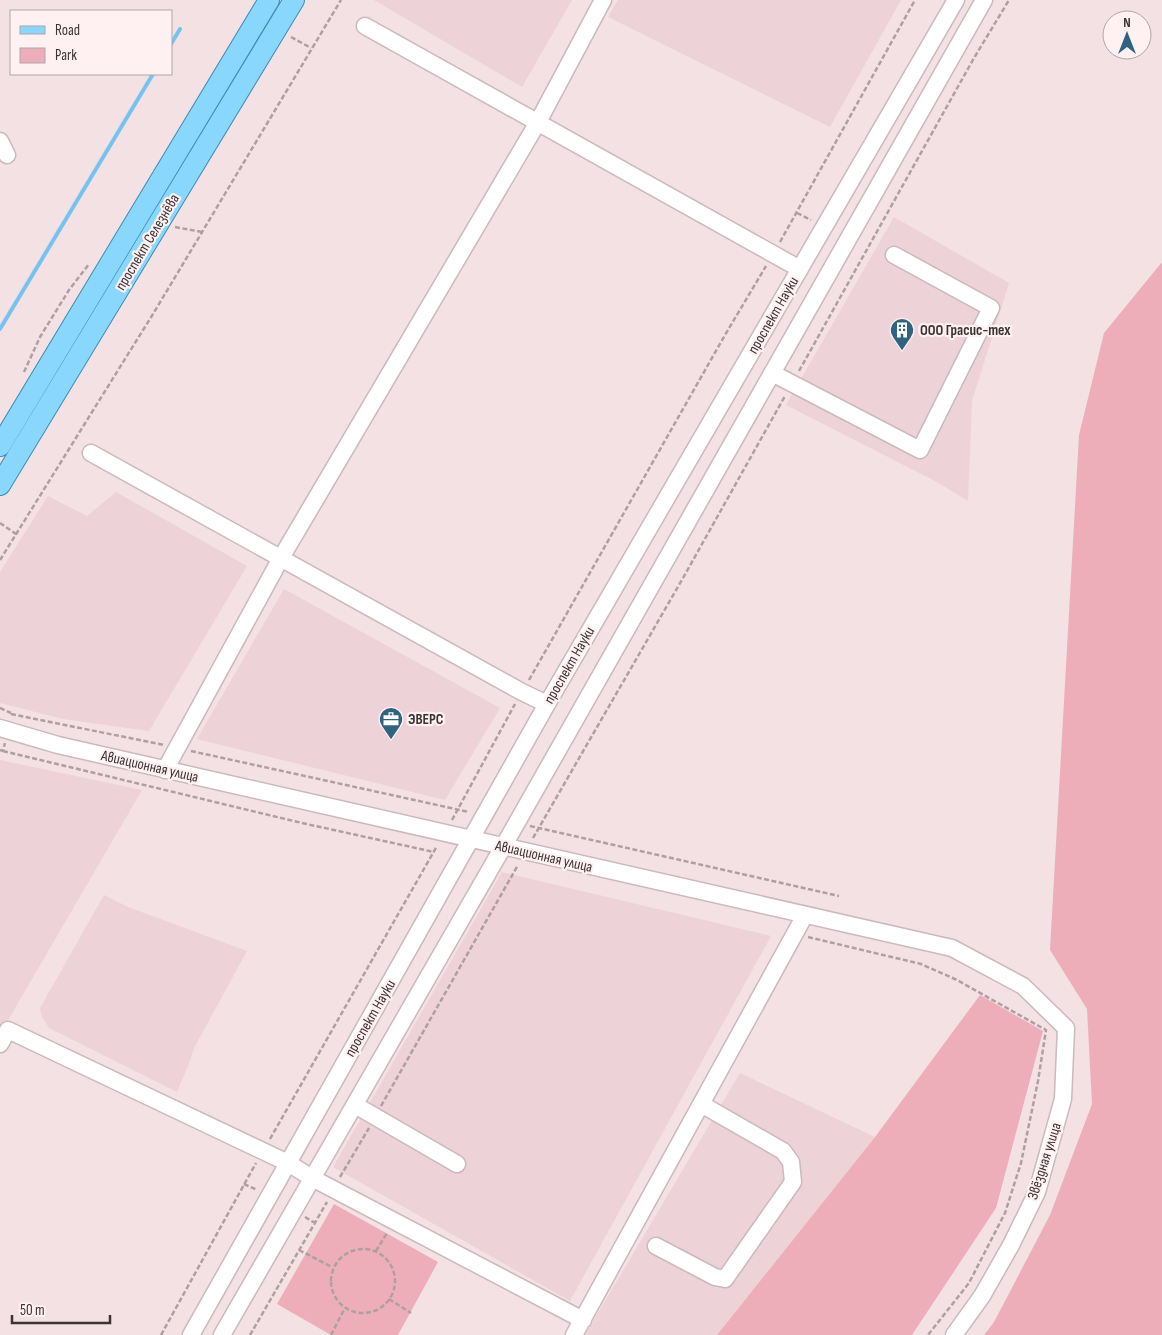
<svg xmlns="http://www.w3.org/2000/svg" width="1162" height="1335" font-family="'Sofia Sans Condensed',sans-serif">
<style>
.built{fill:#edd2d7}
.green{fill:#edaeba}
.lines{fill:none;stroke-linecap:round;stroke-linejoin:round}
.stream{stroke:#77c3ef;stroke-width:4}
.minor-casing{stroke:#cbb9bc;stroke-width:19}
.major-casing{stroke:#3b8cb6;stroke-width:22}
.path{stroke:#aea0a2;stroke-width:2.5;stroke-dasharray:5 2.5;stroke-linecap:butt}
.minor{stroke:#fff;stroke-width:16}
.major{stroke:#89d7fd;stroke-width:20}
.labels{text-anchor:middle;stroke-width:4.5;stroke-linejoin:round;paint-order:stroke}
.street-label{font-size:15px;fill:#3b3435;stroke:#fff0f2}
.poi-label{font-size:15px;font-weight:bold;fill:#3b3435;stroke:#fff0f2;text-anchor:start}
</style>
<rect width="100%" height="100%" fill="#f4e1e4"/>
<!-- built -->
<path class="built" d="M374,0H572L522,87Z
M618,0H901L830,127L608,17Z
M894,217L1009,283L972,401L968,501L937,482L786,405Z
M116,492L247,566L149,731L63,719L0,703V572L48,496L87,516Z
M284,589L500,708L445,800L197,739Z
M0,760L142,790L0,1034Z
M502,872L771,936L570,1301L333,1167Z
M104,895L128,907L247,951L194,1048L190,1061L177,1092L49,1028L42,1017L40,1008Z
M740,1073L875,1137L717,1335H585Z"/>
<!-- green -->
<path class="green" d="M1162,262V1335H984L994,1322L1050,1215L1092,1104L1087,1009L1050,950L1079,435L1104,333Z
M980,995L1043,1031L996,1208L912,1335H717L875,1137Z
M334,1204L438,1262L398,1335H331L277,1304Z"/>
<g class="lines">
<!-- stream -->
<path class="stream" d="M171,44L180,29
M0,329L153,74"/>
<!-- minor casing -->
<g class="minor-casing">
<path id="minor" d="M365,26L800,269
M0,141L7,155
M772,373L920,450L991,308L894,255
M91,453L522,692L547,704
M0,728L58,745L952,948L1023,986L1066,1028L1063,1099L1037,1192L1011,1245L982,1296L954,1335
M165,770L281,558L538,122L603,0
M0,1044L8,1030L288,1163L312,1178L583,1320
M355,1105L457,1164
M656,1246L715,1277L725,1279L793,1182L791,1162L783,1151L701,1104
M191,1335L547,704L956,0
M222,1335L503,847L984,0
M574,1335L805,915"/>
</g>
<!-- major casing -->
<g class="major-casing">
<path id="major" d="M0,446L269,0
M0,485L294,0"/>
</g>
<!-- path -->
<path class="path" d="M291,37L311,48
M797,213L811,220
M175,227L202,232
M780,242L915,0
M799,371L974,58L1009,0
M24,372L40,337L69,290L89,264
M0,523L16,534
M0,560L153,314L341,0
M529,680L725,335L766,266
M0,708L11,713
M11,714L164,745
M0,750L3,751L5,743
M3,751L302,823L434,852
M191,751L469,812
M452,820L515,704
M530,826L839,896
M533,838L683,578L785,396
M808,937L921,964L957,980L1046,1030L1038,1081L1021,1163L1005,1213L969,1283L928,1335
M381,1106L518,865
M270,1139L437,846
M340,1177L369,1128
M244,1184L257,1190
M305,1217L315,1223
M331 1281a32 32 0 1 1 64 0a32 32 0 1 1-64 0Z
M299,1250L332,1267
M376,1251L387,1233
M389,1299L411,1313
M161,1335L256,1163
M250,1335L327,1202
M331,1335L345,1308"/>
<!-- minor -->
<use href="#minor" class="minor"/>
<!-- major -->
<use href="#major" class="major"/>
</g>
<!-- icons -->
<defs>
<g id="building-pin" transform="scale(1.25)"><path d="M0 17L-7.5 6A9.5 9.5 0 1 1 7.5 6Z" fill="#2f637f" stroke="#fff0f2"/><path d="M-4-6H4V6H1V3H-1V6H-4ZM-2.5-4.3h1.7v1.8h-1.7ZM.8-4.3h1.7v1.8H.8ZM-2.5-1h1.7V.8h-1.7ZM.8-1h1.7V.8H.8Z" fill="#fff"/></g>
<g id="office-pin" transform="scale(1.25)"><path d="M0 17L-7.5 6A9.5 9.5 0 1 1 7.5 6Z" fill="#2f637f" stroke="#fff0f2"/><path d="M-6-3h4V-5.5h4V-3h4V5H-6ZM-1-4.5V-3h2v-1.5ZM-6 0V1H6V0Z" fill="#fff"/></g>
</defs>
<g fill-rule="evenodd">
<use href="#building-pin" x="902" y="330"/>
<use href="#office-pin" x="391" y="719"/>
</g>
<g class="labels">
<!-- street labels -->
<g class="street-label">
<text transform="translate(147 242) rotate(-59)" y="5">проспект Селезнёва</text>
<text transform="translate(773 315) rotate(-60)" y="5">проспект Науки</text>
<text transform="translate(569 665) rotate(-60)" y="5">проспект Науки</text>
<text transform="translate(150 766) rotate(13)" y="5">Авиационная улица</text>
<text transform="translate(544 856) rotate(13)" y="5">Авиационная улица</text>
<text transform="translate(370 1018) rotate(-60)" y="5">проспект Науки</text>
<text transform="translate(1044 1161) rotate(-72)" y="5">Звёздная улица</text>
</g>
<!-- poi labels -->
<g class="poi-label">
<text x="920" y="335">ООО Грасис-тех</text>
<text x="408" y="724">ЭВЕРС</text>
</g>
</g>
<!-- legend -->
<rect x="10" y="10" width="162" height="65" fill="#fff0f2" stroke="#b1a5a6"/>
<rect x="20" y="26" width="25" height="8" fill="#89d7fd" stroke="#b1a5a6"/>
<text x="55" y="35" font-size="15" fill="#3b3435">Road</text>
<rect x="20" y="48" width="25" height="15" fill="#edaeba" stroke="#b1a5a6"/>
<text x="55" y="60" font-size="15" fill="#3b3435">Park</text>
<!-- north arrow -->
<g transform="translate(1127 35)"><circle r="24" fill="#fff0f2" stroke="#b1a5a6"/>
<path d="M0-4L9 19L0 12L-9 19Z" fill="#2f637f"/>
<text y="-8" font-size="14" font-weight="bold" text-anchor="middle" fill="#3b3435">N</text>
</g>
<!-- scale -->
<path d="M12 1315v8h98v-8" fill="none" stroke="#3b3435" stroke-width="2.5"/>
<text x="20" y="1315" font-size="15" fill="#3b3435" stroke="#fff0f2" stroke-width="4" paint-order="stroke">50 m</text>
</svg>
